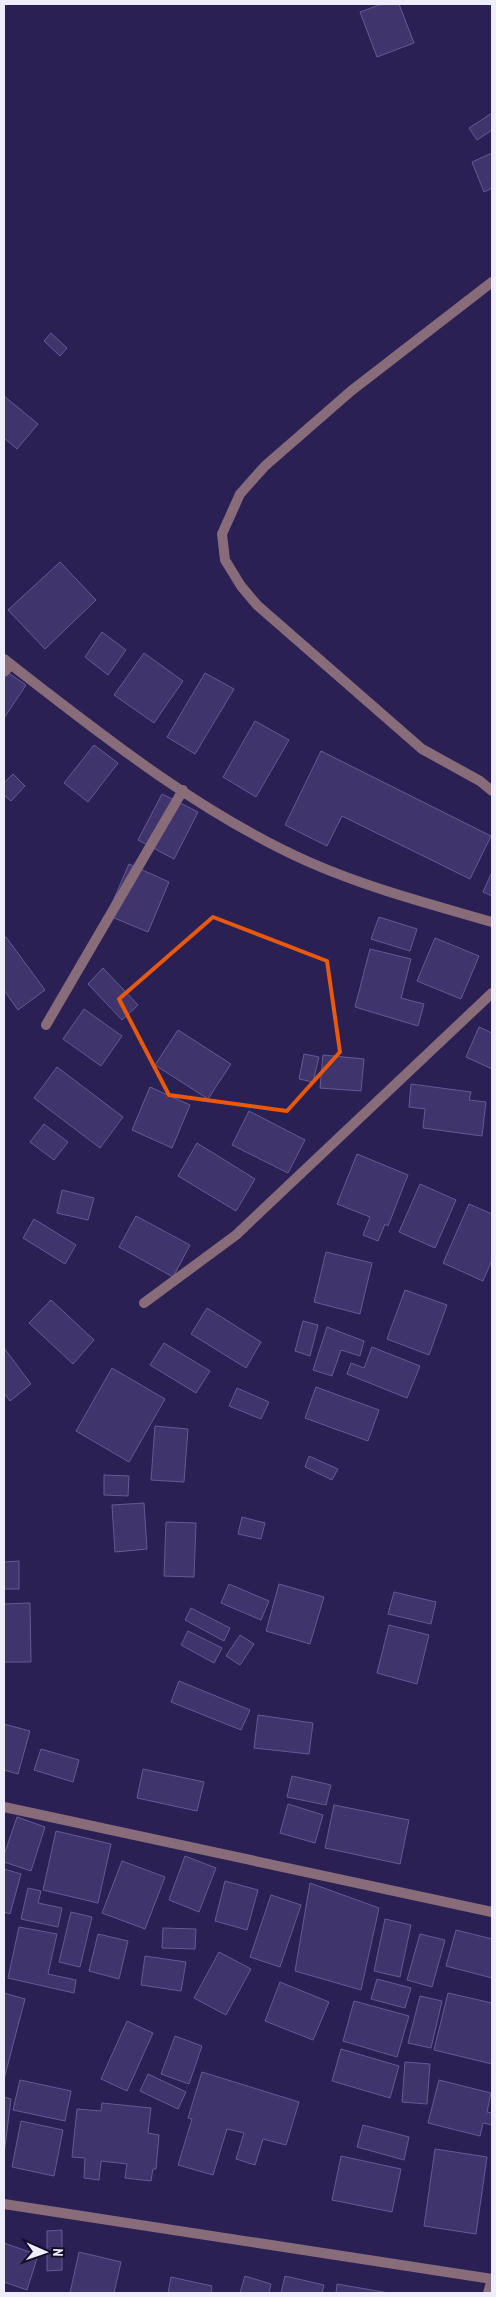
<svg xmlns="http://www.w3.org/2000/svg" width="496" height="2297" font-family="'PT Sans Narrow',sans-serif">
<style>
.building{fill:#3f356c;stroke:#635b94}
.lines{fill:none;stroke-linecap:round;stroke-linejoin:round}
.street{stroke:#896c79;stroke-width:10}
.marked{fill:none;stroke:#e8590c;stroke-width:4;stroke-linejoin:round}
</style>
<rect width="100%" height="100%" fill="#2b2054"/>
<!-- building -->
<path class="building" d="M382,4H399L414,43L377,57L360,12Z
M492,113V130L477,140L469,128Z
M492,153V188L484,192L472,162Z
M51,333L67,348L60,356L44,341Z
M4,396L38,424L17,449L4,438Z
M60,562L96,600L45,649L8,610Z
M102,632L126,650L108,675L85,657Z
M144,653L183,681L154,723L114,695Z
M4,670L26,685L4,718Z
M205,673L234,689L195,754L167,737Z
M255,721L289,740L256,797L223,777Z
M94,745L118,763L88,802L64,783Z
M321,751L491,836L470,879L342,816L327,846L285,825Z
M13,774L25,786L11,801L4,795V783Z
M162,794L198,812L174,859L138,840Z
M129,864L169,882L148,932L107,915Z
M492,872V896L483,892Z
M379,917L417,929L410,951L371,939Z
M6,937L45,990L18,1010L4,990V938Z
M435,938L479,956L461,999L417,981Z
M370,949L411,959L401,998L424,1004L418,1026L355,1007Z
M103,968L138,1005L122,1020L88,984Z
M84,1009L122,1036L101,1066L63,1039Z
M479,1027L492,1033V1069L466,1057Z
M178,1030L231,1064L208,1099L155,1065Z
M304,1054L319,1057L313,1082L299,1079Z
M323,1055L364,1059L361,1091L320,1088Z
M57,1067L123,1117L100,1148L34,1098Z
M411,1084L471,1092L469,1100L486,1102L482,1136L423,1128L425,1109L409,1107Z
M150,1087L190,1105L172,1148L132,1130Z
M249,1111L305,1140L288,1173L232,1145Z
M44,1124L68,1142L54,1160L30,1142Z
M197,1143L255,1179L236,1211L178,1176Z
M357,1154L408,1175L388,1226L385,1224L378,1241L363,1235L370,1217L337,1204Z
M420,1184L456,1200L435,1248L399,1232Z
M62,1190L94,1198L88,1220L57,1213Z
M469,1204L492,1214V1260L483,1281L443,1263Z
M136,1216L190,1245L173,1277L119,1247Z
M34,1219L76,1245L65,1264L23,1238Z
M326,1252L372,1263L360,1314L314,1302Z
M405,1290L447,1305L429,1355L387,1339Z
M51,1300L94,1340L73,1364L29,1323Z
M207,1308L261,1342L246,1368L191,1334Z
M303,1321L318,1325L310,1356L295,1351Z
M327,1327L364,1341L360,1356L341,1350L332,1376L313,1370Z
M164,1343L210,1371L196,1393L150,1365Z
M372,1347L420,1366L407,1398L347,1374L351,1363L364,1368Z
M4,1348L31,1384L10,1401L4,1393Z
M112,1368L165,1399L129,1462L76,1431Z
M316,1387L379,1410L368,1441L305,1418Z
M237,1388L269,1402L261,1419L229,1406Z
M155,1426L188,1429L184,1482L151,1480Z
M309,1456L338,1469L332,1480L305,1467Z
M104,1475L129,1476L128,1496L104,1495Z
M144,1503L147,1549L115,1552L112,1505Z
M242,1517L265,1523L261,1539L238,1534Z
M166,1522L196,1523L194,1577L164,1576Z
M19,1561V1589H4V1562Z
M229,1584L269,1601L261,1620L221,1603Z
M279,1584L324,1597L310,1644L266,1631Z
M394,1592L436,1602L431,1624L388,1614Z
M30,1603L31,1662H4V1604Z
M191,1608L230,1628L224,1641L185,1620Z
M389,1625L429,1635L417,1684L377,1673Z
M188,1631L222,1648L214,1663L181,1645Z
M240,1635L254,1644L240,1665L226,1656Z
M179,1681L250,1710L241,1730L171,1702Z
M258,1715L313,1723L309,1754L254,1748Z
M4,1724L30,1731L18,1774L4,1770Z
M41,1749L79,1760L73,1782L34,1770Z
M143,1769L204,1782L197,1811L137,1798Z
M292,1776L331,1785L326,1805L287,1797Z
M288,1804L323,1815L315,1843L280,1833Z
M334,1805L409,1820L400,1864L325,1848Z
M17,1817L45,1827L31,1871L4,1862V1855Z
M56,1831L111,1844L98,1903L43,1890Z
M185,1856L216,1868L199,1912L169,1900Z
M122,1861L165,1877L145,1929L102,1913Z
M4,1869L21,1874L10,1914L4,1912Z
M225,1881L258,1890L247,1930L215,1921Z
M310,1883L379,1908L361,1990L295,1971Z
M28,1888L41,1891L38,1903L62,1908L58,1927L21,1919Z
M271,1895L301,1905L280,1967L250,1957Z
M71,1912L92,1917L80,1967L59,1962Z
M385,1919L411,1925L400,1977L374,1971Z
M19,1927L57,1934L48,1974L76,1980L74,1993L8,1978Z
M163,1928L196,1929L195,1949L162,1948Z
M456,1930L492,1939V1978L446,1966Z
M98,1934L128,1941L119,1979L89,1971Z
M420,1934L445,1940L432,1987L407,1980Z
M219,1952L251,1969L226,2015L194,1998Z
M145,1956L186,1962L181,1991L141,1985Z
M377,1979L411,1988L405,2008L371,1999Z
M280,1982L329,2002L313,2040L265,2021Z
M4,1993L25,1999L4,2079Z
M448,1993L492,2003V2064L434,2050Z
M420,1996L442,2001L431,2048L408,2043Z
M354,2001L409,2016L397,2057L343,2041Z
M127,2021L153,2033L127,2091L101,2079Z
M175,2036L202,2046L189,2084L161,2074Z
M341,2049L399,2066L390,2098L332,2081Z
M405,2062L430,2064L427,2104L402,2102Z
M202,2072L299,2102L286,2145L263,2139L255,2165L236,2159L244,2133L227,2129L213,2175L178,2165L192,2119L188,2118Z
M148,2074L186,2092L178,2109L140,2091Z
M20,2080L71,2091L65,2121L13,2110Z
M439,2080L491,2093L487,2112L492,2113V2125L483,2123L480,2136L428,2123Z
M4,2097L11,2099L4,2154Z
M102,2103L151,2108L148,2133L159,2135L156,2169H153L151,2181L125,2178L127,2164L101,2161L99,2180L84,2178L85,2158L72,2157L77,2109L101,2111Z
M21,2121L63,2130L54,2176L12,2167Z
M363,2125L409,2137L404,2160L357,2147Z
M435,2149L487,2157L476,2234L424,2226Z
M341,2156L401,2169L392,2212L332,2200Z
M62,2230V2270L47,2271V2231Z
M4,2243L38,2255L27,2290L4,2282Z
M79,2252L121,2262L114,2293H70Z
M245,2276L271,2284L269,2293H240Z
M285,2276L324,2285L322,2293H281Z
M171,2277L212,2286L211,2293H168Z
M337,2284L389,2293H336Z"/>
<g class="lines">
<!-- street -->
<path class="street" d="M492,282L351,391L265,466L240,494L222,534L225,560L241,586L257,605L422,749L480,781L492,791
M4,659C99,733 199,813 309,862C368,888 430,904 492,922
M4,672L11,665
M46,1025L183,790
M144,1303L236,1235L492,993
M4,1807L492,1912
M4,2204L492,2279
M488,2293L492,2279"/>
</g>
<!-- marked area -->
<path class="marked" d="M213,917L327,961L340,1052L287,1111L169,1095L119,999Z"/>
<!-- border -->
<rect width="496" height="2297" fill="none" stroke="#eeedfb" stroke-width="10"/>
<!-- north arrow -->
<g transform="translate(45 2252) rotate(92)" stroke="#130f26" stroke-width="4" paint-order="stroke">
<path d="M0-4L9 19L0 12L-9 19Z" fill="#eeedfb"/>
<text y="-8" font-size="14" font-weight="bold" text-anchor="middle" fill="#eeedfb">N</text>
</g>
</svg>
